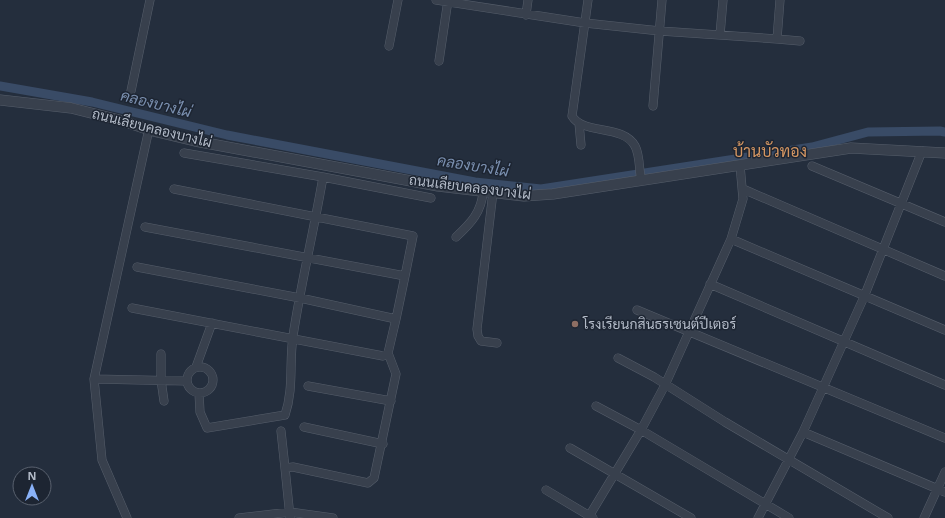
<svg xmlns="http://www.w3.org/2000/svg" width="945" height="518" font-family="'Noto Sans',Sarabun,sans-serif">
<style>
.lines{fill:none;stroke-linecap:round;stroke-linejoin:round}
.canal{stroke:#394b66;stroke-width:9}
.minor-casing{stroke:#565e6b;stroke-width:9}
.tertiary-casing{stroke:#565e6b;stroke-width:11}
.minor{stroke:#38404d;stroke-width:8}
.tertiary{stroke:#38404d;stroke-width:10}
.education-dot{fill:#8d6e63;stroke:#1d2532;stroke-width:1.5}
.labels{text-anchor:middle;stroke-width:3;stroke-linejoin:round;paint-order:stroke}
.street-label{font-size:14px;fill:#b3bbc8;stroke:#1d2532}
.poi-label{font-size:14px;fill:#b3bbc8;stroke:#1d2532;text-anchor:start}
.water-label{font-size:15px;font-style:italic;fill:#7b90b0;stroke:#1d2532}
.quarter-label{font-size:16px;fill:#d49662;stroke:#1d2532}
</style>
<rect width="100%" height="100%" fill="#242e3d"/>
<g class="lines">
<!-- canal -->
<path class="canal" d="M0,86L92,102L227,135L475,182L541,189L812,147L868,132L940,131L945,132"/>
<!-- minor casing -->
<g class="minor-casing">
<path id="minor" d="M436,0L585,23L660,31L777,39L780,0
M588,0L572,116C583,135 623,124 635,146C640,155 639,169 641,180
M526,15L528,0
M720,35L723,0
M777,39L800,41
M389,46L398,0
M439,61L448,0
M131,91L150,0
M653,106L662,0
M579,123L581,145
M184,153L323,177C314,230 301,283 293,336C289,364 294,388 285,415L207,428L200,412L199,393
M812,166L945,222
M323,177L431,198
M743,189L945,276
M493,192L477,329L478,336L481,341L497,343
M145,227L405,276L413,236L174,189
M456,237C470,224 482,212 483,191
M731,239L945,330
M137,267L300,298L396,319L405,276
M710,284L945,385
M132,308L383,356L388,353L396,319
M637,310L945,438
M161,354V380L164,401
M618,358L654,377L725,422L888,518
M187 380a13 13 0 1 1 26 0a13 13 0 1 1-26 0Z
M196,367L212,323
M94,379L187,381
M308,386L391,401
M596,406L641,430L789,518
M304,427L383,444
M281,431L285,468L293,467L368,483L374,478L396,374L388,353
M803,432L945,492
M570,448L691,518
M285,468L290,517
M546,490L593,518
M127,518L102,460L94,379L149,129
M239,518L290,512L333,518
M588,518L641,430L665,385L731,239L743,199L740,165
M758,518L803,432L864,297L922,151
M924,518L945,472"/>
</g>
<!-- tertiary casing -->
<g class="tertiary-casing">
<path id="tertiary" d="M0,100L71,108L123,121L153,131L195,141L438,186L524,196L553,194L851,148L945,153"/>
</g>
<!-- minor -->
<use href="#minor" class="minor"/>
<!-- tertiary -->
<use href="#tertiary" class="tertiary"/>
</g>
<!-- markers -->
<circle class="education-dot" cx="575" cy="324" r="4"/>
<g class="labels">
<!-- street labels -->
<g class="street-label">
<text transform="translate(152 128) rotate(14)" y="5">ถนนเลียบคลองบางไผ่</text>
<text transform="translate(470 187) rotate(7)" y="5">ถนนเลียบคลองบางไผ่</text>
</g>
<!-- poi labels -->
<g class="poi-label">
<text x="583" y="329">โรงเรียนกสินธรเซนต์ปีเตอร์</text>
</g>
<!-- water labels -->
<g class="water-label">
<text transform="translate(156 104) rotate(14)" y="5">คลองบางไผ่</text>
<text transform="translate(473 166) rotate(9)" y="5">คลองบางไผ่</text>
</g>
<!-- quarter labels -->
<g class="quarter-label">
<text x="770" y="157">บ้านบัวทอง</text>
</g>
</g>
<!-- north arrow -->
<g transform="translate(32 486)"><circle r="19" fill="#1d2532" stroke="#59616e"/>
<path d="M0-3L7 15L0 10L-7 15Z" fill="#89b1f7"/>
<text y="-6" font-size="11" font-weight="bold" text-anchor="middle" fill="#b3bbc8">N</text>
</g>
</svg>
